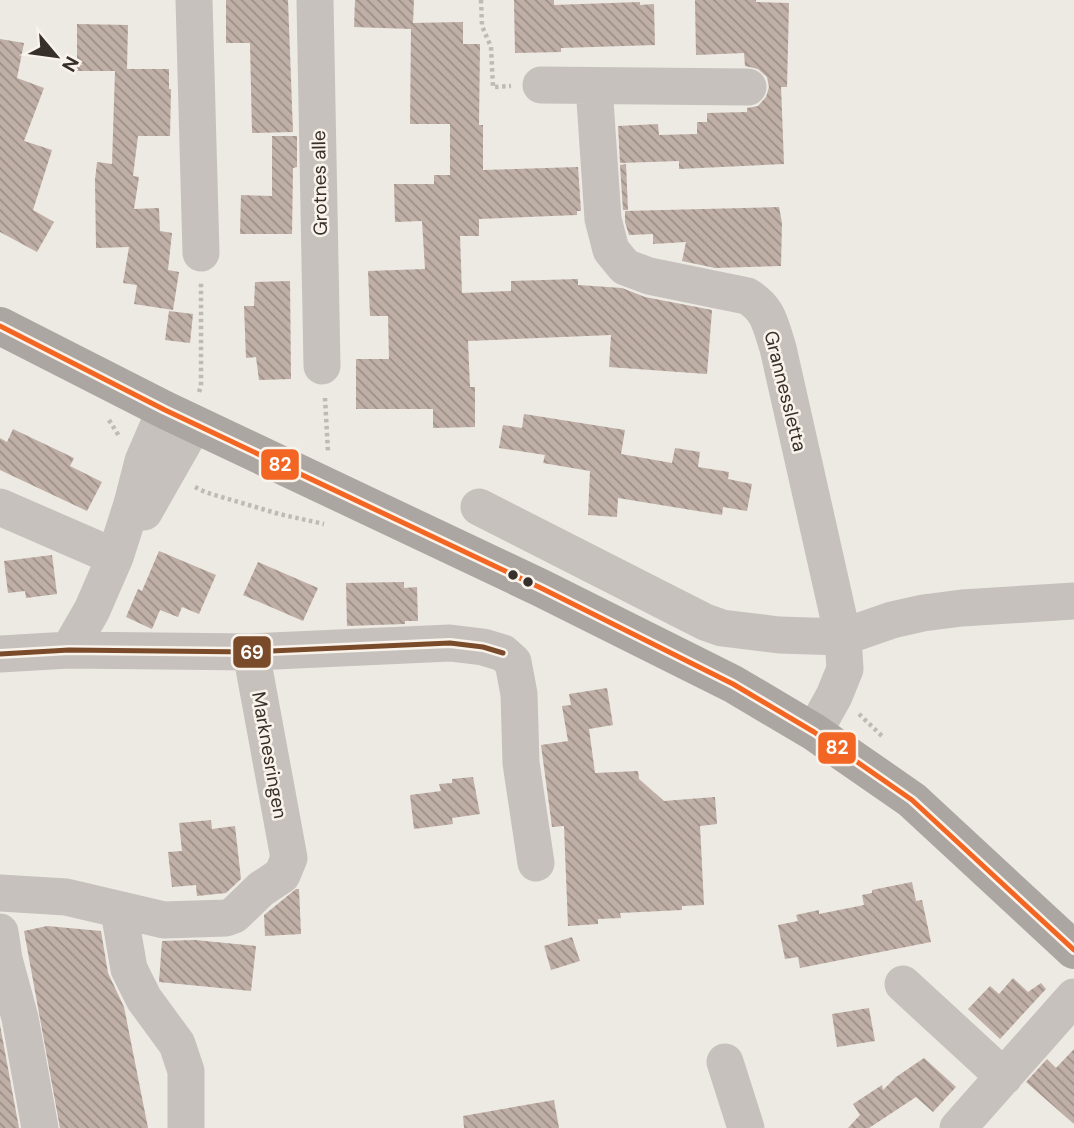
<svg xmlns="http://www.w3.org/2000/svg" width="1074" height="1128" font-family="'DM Sans',sans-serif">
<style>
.building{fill:url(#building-back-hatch)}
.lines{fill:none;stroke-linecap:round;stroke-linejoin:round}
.path{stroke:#bfbab4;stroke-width:4.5;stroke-dasharray:3.5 3.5;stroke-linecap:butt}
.minor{stroke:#c6c1bc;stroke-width:37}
.major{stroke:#aba6a1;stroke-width:38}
.bus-1-casing{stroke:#f9f3eb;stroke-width:10}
.bus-2-casing{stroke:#f9f3eb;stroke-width:10}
.bus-1{stroke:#f26522;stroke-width:5}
.bus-2{stroke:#7a4b2a;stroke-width:5}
.bus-dot{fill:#372f2a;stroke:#f9f3eb;stroke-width:2.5}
.labels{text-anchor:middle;stroke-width:5;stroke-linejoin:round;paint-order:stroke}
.street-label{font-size:19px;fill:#372f2a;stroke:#f9f3eb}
.line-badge{stroke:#f9f3eb;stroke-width:2.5}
.badge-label{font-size:19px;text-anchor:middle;font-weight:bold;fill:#fff}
</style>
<defs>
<pattern id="building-back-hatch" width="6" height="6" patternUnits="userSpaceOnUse" patternTransform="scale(1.75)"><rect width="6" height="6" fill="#bfafa6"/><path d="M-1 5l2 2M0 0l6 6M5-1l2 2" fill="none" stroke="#9c8f87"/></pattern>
</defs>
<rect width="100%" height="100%" fill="#ede9e3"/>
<!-- building -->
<path class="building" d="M226,0H288L293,132L252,133L250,43H226Z
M355,0H414L413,23L463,22V44H480L479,125H483V170L578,167L581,211H577V215L479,219V236H460L462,293L511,291V281L578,279V285L622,288L645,297L712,310L707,374L609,367L611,335L468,341L470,387H475V427L433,428V409H356V359H389L388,316H370L368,271L425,269L422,221L395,222L394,184H434V175H450V124H410L411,29L354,27Z
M514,0H554V5L640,2V5L654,4L655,45L561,48V52L515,53Z
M695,0H756V2L789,3L787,87H781L784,164L679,169V161L620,163L618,126L658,124L659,135L697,134V122H707V113L747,112V108L758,106L766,97L769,87L767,77L758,69L745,66L744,53L696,55Z
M77,24L128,25L127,69H169V89H171L170,136H138L133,176L139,177L134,209L159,208L160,231L172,233L168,270L179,272L173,310L134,304L137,285L123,283L129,247L96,248L95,180L97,162L112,164L115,71H77Z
M0,39L24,43L17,78L44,88L24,141L52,150L33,210L54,222L37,252L0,232Z
M272,136H297V167L293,168L292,234H240L241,195L272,196Z
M626,164L628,210H623L620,165Z
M779,207L782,223L781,266L715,268L682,261L686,242L653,244V234L629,235L625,222V211Z
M290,281L291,379L259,380L256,357L246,358L244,306H254L255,282Z
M169,311L193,314L190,343L165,340Z
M524,414L625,430L621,454L672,463L675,448L700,452L698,467L729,472L728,479L752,484L747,511L723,507L722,515L618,498L617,517L588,515L590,471L543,463L545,455L499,448L503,425L522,428Z
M13,429L74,458L70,466L102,482L87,511L0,470V438L7,442Z
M159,551L216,575L199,614L182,607L178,617L160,610L152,629L126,617L138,589L142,591Z
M52,555L57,594L26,598L25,591L8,593L4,561Z
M258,562L318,588L303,621L243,595Z
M404,582V588L417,587L418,621H405V624L347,626L346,583Z
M607,688L613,725L589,729L595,773L638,771L639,779L664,801L715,797L717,824L700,826L704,905L682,906V910L620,913L621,918L598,919V924L568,926L564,826L552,827L541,745L568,741L562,706L571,705L569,694Z
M473,777L480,814L452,818L453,824L414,829L410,795L441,791L439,784L452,783V779Z
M211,820L212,829L235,826L241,879L226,893L197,896L196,885L172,887L168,852L182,851L179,823Z
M912,882L916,901L922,900L931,942L800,968L798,957L785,959L778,925L798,921L796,915L819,910V914L864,905L862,895L872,893V890Z
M296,889H299L301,934L265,936L264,915Z
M47,926L101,931L108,973L124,1007L148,1128H60L24,931Z
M572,937L580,961L551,970L544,946Z
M195,940L256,946L251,991L159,982L162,941Z
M1013,978L1028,992L1041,983L1046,989L1000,1039L968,1009L990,986L999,994Z
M869,1008L875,1041L837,1047L832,1014Z
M0,1025L19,1128H0Z
M1074,1049V1124L1026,1082L1047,1059L1056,1068Z
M924,1058L956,1087L933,1112L916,1097L869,1128H848L860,1115L853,1104L882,1085L883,1090L896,1077Z
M554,1100L559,1128H464L463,1116Z"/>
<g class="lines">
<!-- path -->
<path class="path" d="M481,0L482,26L491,47L493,87L511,86
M199,392L201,386V282
M325,398L328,452
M109,420L119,436
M195,487L205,492L279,514L324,524
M859,714L883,737"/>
<!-- minor -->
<path class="minor" d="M194,0L201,253
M315,0L322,366
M541,85L748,87
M594,86L603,219L611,250L625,267L649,276L747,296C769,309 770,324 778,348L843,637L845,669L834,696L814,732
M0,507L115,557
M479,507L705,622L722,628L779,635L843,637L892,620L923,613L962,608L1074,601
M144,512L194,424
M69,650L92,610L115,557L132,504L143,461L165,410
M0,654L69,650L251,652L450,643L483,647L503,653L513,662L519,694L521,763L536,863
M0,893L66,897L164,920L226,918L234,915L261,889L282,875L289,858L251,652
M119,911L129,969L144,999L177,1044L186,1071V1128
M0,932L4,959L20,1018L40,1128
M903,984L1004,1077
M725,1062L746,1128
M958,1128L1074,997"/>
<!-- major -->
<path class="major" d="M0,326L165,410L541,588L733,684L814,732L912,800L1074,950"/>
<!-- bus-1 casing -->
<g class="bus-1-casing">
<path id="bus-1" d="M0,326L165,410L541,588L733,684L814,732L912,800L1074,950"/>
</g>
<!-- bus-2 casing -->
<g class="bus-2-casing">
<path id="bus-2" d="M0,654L69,650L251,652L450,643L483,647L503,653"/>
</g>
<!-- bus-1 -->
<use href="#bus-1" class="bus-1"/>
<!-- bus-2 -->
<use href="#bus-2" class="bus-2"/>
</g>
<!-- markers -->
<g class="bus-dot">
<circle cx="513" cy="575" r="6"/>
<circle cx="528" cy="582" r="6"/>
</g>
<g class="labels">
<!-- street labels -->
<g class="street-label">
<text transform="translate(319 183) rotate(-91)" y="7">Grotnes alle</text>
<text transform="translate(786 391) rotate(76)" y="7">Grannessletta</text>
<text transform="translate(270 755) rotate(80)" y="7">Marknesringen</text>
</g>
</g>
<g class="line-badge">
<rect x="260" y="448" width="40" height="33" rx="7" fill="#f26522"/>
<rect x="232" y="635" width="40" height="34" rx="7" fill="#7a4b2a"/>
<rect x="817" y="731" width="40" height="34" rx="7" fill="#f26522"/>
</g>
<g class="badge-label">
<text x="280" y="471">82</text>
<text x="252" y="659">69</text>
<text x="837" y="754">82</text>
</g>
<!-- north arrow -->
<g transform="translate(56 56) rotate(119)" stroke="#f9f3eb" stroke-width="5" paint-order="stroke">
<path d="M0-5L12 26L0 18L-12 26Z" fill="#372f2a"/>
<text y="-10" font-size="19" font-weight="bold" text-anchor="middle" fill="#372f2a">N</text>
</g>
</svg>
